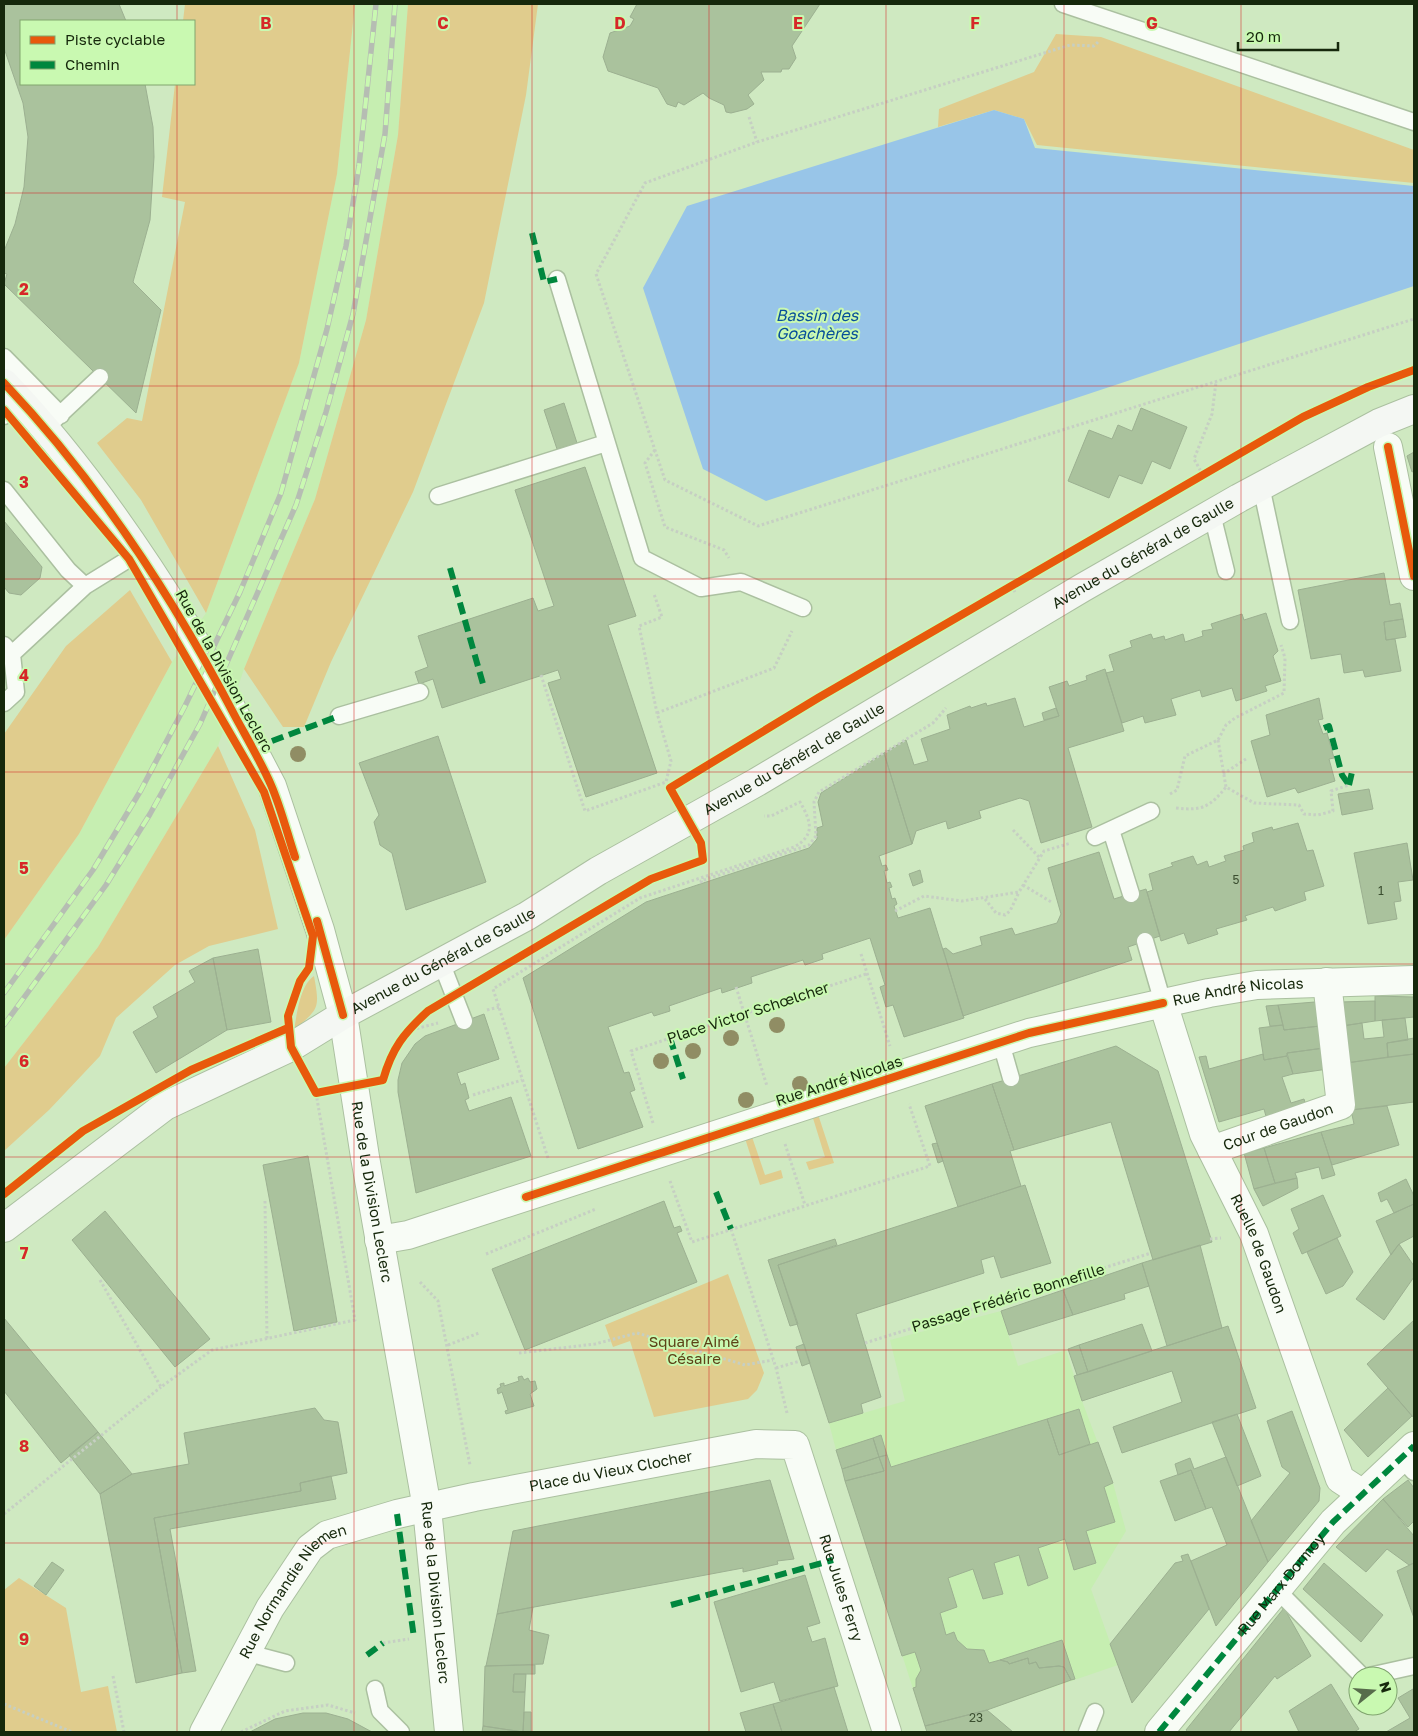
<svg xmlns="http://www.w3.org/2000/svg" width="1418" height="1736" font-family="'Golos Text',sans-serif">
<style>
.built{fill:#c6eeb1}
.green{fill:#e0cc8d}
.water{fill:#98c5e8}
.building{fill:#aac29d;stroke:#9cb091}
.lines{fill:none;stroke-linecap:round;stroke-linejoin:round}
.lane-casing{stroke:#abc0a0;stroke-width:19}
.street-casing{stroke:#abc0a0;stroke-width:30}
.secondary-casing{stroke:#abc0a0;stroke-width:30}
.path{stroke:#c6cfc3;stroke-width:3;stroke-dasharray:2.5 2.5;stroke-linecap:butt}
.lane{stroke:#f8fcf6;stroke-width:16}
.street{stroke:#f8fcf6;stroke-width:28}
.secondary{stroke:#f4f7f3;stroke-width:28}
.rail-casing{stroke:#b6bdb3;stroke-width:5.5}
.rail{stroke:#c9f9b1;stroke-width:4;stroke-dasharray:11;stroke-linecap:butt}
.quiet{stroke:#00873e;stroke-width:6;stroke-dasharray:12 6;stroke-linecap:butt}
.cycleway-casing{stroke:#c9f9b1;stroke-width:11}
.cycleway{stroke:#e8590c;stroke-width:8}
.tree{fill:#908d64}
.grid{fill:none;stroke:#d62828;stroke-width:1;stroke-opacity:0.55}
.labels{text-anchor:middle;stroke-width:4;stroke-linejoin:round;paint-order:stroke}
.number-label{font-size:12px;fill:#3b4e30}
.street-label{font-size:15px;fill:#16280c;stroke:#c9f9b1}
.park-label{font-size:15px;fill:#5d4217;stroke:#c9f9b1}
.water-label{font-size:16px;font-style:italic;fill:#084f9a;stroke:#c9f9b1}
.grid-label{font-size:16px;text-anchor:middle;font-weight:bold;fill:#d62828;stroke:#c9f9b1;stroke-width:4;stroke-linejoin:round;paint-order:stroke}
</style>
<rect width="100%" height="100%" fill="#cfe9c1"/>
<!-- built -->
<path class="built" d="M355,4H408L398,135L366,320L315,499L244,669L218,746L98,947L4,1068V940L79,834L172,662L206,613L299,363L337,174Z
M1001,1311L1018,1366L1066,1350L1082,1401L1113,1483L1126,1531L1091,1589L1118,1665L987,1710L925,1726L836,1450L829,1423L905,1401L890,1340Z"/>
<!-- green -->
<path class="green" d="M185,4H355L337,174L299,363L206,613L141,500L97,443L127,418L142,421L185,202L162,197L175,84H194V21H183Z
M408,4H538L526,95L484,303L413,492L331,662L304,727H283L244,669L315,499L366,320L398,135Z
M1056,34L1101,37L1414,150V183L1037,145L1024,119L994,110L938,127L939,109L1034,72Z
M130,590L172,662L79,834L4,940V734L66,646Z
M218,746L255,830L278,929L209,946L175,965L116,1018L100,1056L49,1110L4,1151V1068L98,947Z
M314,976C320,1009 319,1008 294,1030C297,1014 300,985 314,976Z
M815,1105L834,1163L809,1170L806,1162L825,1157L812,1115Z
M742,1129L751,1134L765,1175L781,1170L783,1178L760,1185Z
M728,1274L764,1373L757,1390L748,1399L654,1417L630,1341L613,1347L605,1325Z
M19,1578L66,1608L81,1692L108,1686L117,1732H4V1590Z"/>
<!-- water -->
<path class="water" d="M994,110L1024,119L1035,148L1414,186V286L766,501L703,469L643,288L687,206Z"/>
<!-- building -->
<path class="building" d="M4,4H119L126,21H21V84H145L153,127L154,157L150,220L133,282L161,310L136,413L4,284L7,274L4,273V251L15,224L24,187L28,137L23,103L4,48Z
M637,4H820L792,46L796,58L789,69H782L781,72H761L764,80L748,95L754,104L747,109L731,113L726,112L724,105L709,98L703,93L684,105L678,102L676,107L667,104L658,88L608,71L603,57L610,33L630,26L634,19L630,17Z
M564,403L577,443L557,449L544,410Z
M1141,408L1187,427L1170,469L1152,461L1142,484L1119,475L1109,498L1068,481L1089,430L1112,439L1118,425L1132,431Z
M1414,452V471L1412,472L1407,456Z
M585,467L636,616L608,625L657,773L586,797L548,683L561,679L558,670L442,708L433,679L419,684L415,672L428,667L418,636L533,598L538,611L554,606L515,490Z
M4,521L42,567L40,578L21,595L9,593L4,587Z
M1384,573L1390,605L1400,603L1403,619L1384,622L1386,640L1395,639L1401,671L1365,677L1363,670L1344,673L1341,654L1311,659L1298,590Z
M1266,613L1278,651L1273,656L1281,681L1265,686L1267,691L1236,701L1232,688L1202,697L1200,690L1171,699L1176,715L1145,723L1143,716L1122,723L1106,673L1114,671L1109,655L1132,647L1130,641L1151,634L1153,639L1164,636L1165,640L1183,634L1185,642L1203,636L1202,631L1213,629L1211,624L1242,614L1244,620Z
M1403,619L1406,637L1386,640L1384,622Z
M1105,669L1124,731L1068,748L1092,827L1041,843L1029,801L1020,798L979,811L981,818L948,829L946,821L916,831L912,844L884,753L906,740L914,765L928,761L921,739L950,729L947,715L970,706L971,708L986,703L987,706L1015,698L1024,727L1059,716L1049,687L1067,681L1069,686L1087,680L1086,676Z
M1319,698L1323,719L1318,720L1323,734L1327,733L1334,758L1329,759L1335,781L1298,793L1295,788L1267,797L1251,741L1270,735L1266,715Z
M1056,708L1059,716L1044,720L1042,713Z
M438,736L486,882L406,910L392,853L380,845L374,822L379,815L359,763Z
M884,753L912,844L879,856L882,866L886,865L888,870L884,871L887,883L890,882L892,887L889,888L892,899L895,898L897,904L894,906L898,918L930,908L964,1018L904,1037L893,1005L886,1007L880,987L885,985L870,938L822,954L823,959L805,965L803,960L751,977L752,983L722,993L721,988L669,1006L670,1011L654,1016L652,1012L608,1027L624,1073L629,1072L635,1090L630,1092L643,1127L578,1149L523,978L646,902L809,848L817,839V828L823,826L818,802L821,793Z
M1369,789L1373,809L1342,815L1338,794Z
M1298,823L1307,851L1313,850L1324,886L1304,892L1306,900L1275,911L1273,907L1245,916L1247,920L1216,929L1218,934L1188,944L1184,933L1161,941L1147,892L1153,890L1149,874L1173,866L1171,863L1193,856L1197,865L1207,861L1209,867L1226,861L1224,856L1244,850L1243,846L1254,842L1252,833L1272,827L1273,830Z
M1407,843L1413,880L1398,882L1401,901L1394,902L1397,919L1368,924L1354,853Z
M1099,852L1114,899L1146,889L1160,936L1128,947L1132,960L963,1016L943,949L946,948L953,954L982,945L980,937L1012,928L1015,935L1057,923L1061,914L1048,868Z
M920,870L923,882L913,886L909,874Z
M258,949L271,1022L227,1030L213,958Z
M213,958L227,1030L156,1073L133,1032L158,1017L153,1007L195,982L189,971Z
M1375,996L1414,997V1017L1375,1021Z
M1375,1001V1021L1342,1026L1340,1002Z
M1315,1002L1320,1026L1284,1030L1278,1005Z
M1278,1005L1283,1025L1270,1026L1266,1006Z
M484,1014L499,1059L457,1073L461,1085L465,1083L469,1098L465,1100L469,1111L511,1097L531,1156L416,1193L398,1092V1080L402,1063L415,1044L425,1036Z
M1405,1018L1408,1040L1387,1043L1388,1057L1346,1063L1342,1026L1362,1023L1364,1039L1384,1037L1382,1020Z
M1283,1025L1284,1030L1320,1026L1324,1048L1287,1053V1056L1264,1060L1259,1028Z
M1414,1038V1054L1388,1057L1387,1043Z
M1116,1046L1158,1071L1212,1242L1153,1260L1111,1122L1014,1150L992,1084Z
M1324,1048L1328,1069L1293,1074L1287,1053Z
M1263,1054L1264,1060L1287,1056L1293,1074L1282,1077L1291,1103L1304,1099L1307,1109L1267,1120L1264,1109L1219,1122L1199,1057L1206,1056L1209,1069Z
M1414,1054V1105V1102L1351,1110L1346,1063Z
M992,1084L1014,1150L1010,1151L1021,1186L958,1207L925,1106Z
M1387,1106L1399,1145L1332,1165L1321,1132L1354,1124L1351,1110Z
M1321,1132L1335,1175L1322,1179L1319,1167L1295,1173L1297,1178L1275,1183L1264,1148Z
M937,1143L943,1161L938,1163L932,1144Z
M1264,1148L1275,1183L1254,1189L1244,1153Z
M308,1156L337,1322L294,1331L263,1165Z
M1297,1178L1298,1188L1263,1206L1254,1189Z
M1406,1179L1414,1196V1204L1394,1213L1387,1199L1381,1202L1378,1193Z
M1025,1185L1051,1263L1001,1278L994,1256L981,1260L984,1273L856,1314L881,1397L861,1404L863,1413L829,1423L778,1265Z
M1323,1195L1341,1236L1302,1254L1293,1233L1299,1229L1291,1209Z
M664,1201L674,1228L680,1226L682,1231L677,1233L697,1282L525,1350L492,1269Z
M1414,1204V1236L1399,1244L1391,1255L1376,1221Z
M105,1211L210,1339L175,1367L72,1240Z
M1337,1238L1353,1272L1343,1286L1326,1294L1307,1252Z
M835,1239L837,1245L778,1265L798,1324L790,1326L768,1260Z
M1399,1244L1414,1266V1277L1384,1320L1356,1299Z
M1200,1245L1222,1328L1167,1346L1142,1263Z
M1142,1263L1149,1286L1124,1294L1125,1299L1073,1315L1063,1290Z
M1063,1290L1073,1315L1009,1335L1001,1311Z
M4,1318L98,1432L61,1463L4,1391Z
M1414,1320V1418L1367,1364Z
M1142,1324L1152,1351L1088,1372L1079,1345Z
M1228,1326L1256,1408L1122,1453L1113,1427L1182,1402L1172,1371L1082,1401L1074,1376Z
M804,1344L810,1363L802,1366L796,1347Z
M1079,1345L1088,1372L1077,1375L1068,1349Z
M522,1376L524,1380L528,1378L530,1382L535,1381L537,1389L530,1394L534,1406L506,1414L505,1411L508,1410L502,1392L498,1394L497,1389L501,1387L500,1384L504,1383V1386L519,1381L518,1377Z
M1388,1388L1412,1416L1368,1457L1344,1430Z
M315,1408L324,1420L338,1422L347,1473L300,1483L301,1491L154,1518L182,1673L136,1683L100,1494L132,1474L189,1464L184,1433Z
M1079,1409L1090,1444L1059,1455L1047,1419Z
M1292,1411L1320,1488L1319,1501L1268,1562L1251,1521L1290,1473L1282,1467L1267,1421Z
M1237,1414L1261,1476L1237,1486L1212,1422Z
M1047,1419L1059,1455L1098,1442L1113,1483L1104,1487L1115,1522L1086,1531L1096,1563L1074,1570L1065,1539L1038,1548L1048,1578L1028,1586L1019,1555L994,1563L1003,1594L983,1599L973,1569L948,1578L957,1607L940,1613L946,1635L954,1632L957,1640L967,1649L984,1650L989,1663L1000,1660L1008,1662L1009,1664L1028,1658L1029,1664L1036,1662L1039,1668L1059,1666L1064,1667L1071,1680L987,1710L925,1726L913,1688L916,1687V1679L921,1670L915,1652L902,1656L845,1481L884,1471L879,1457L887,1455L891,1467Z
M98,1432L132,1474L100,1494L69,1455Z
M881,1435L887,1455L879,1457L873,1438Z
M873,1438L879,1457L842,1469L836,1450Z
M879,1457L884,1471L845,1481L842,1469Z
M1226,1457L1268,1562L1216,1626L1191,1561L1227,1545L1212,1507L1206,1509L1191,1470L1178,1475L1175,1464L1190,1458L1194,1469Z
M1191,1470L1206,1509L1175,1521L1160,1481Z
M331,1476L336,1499L170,1529L196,1671L182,1673L154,1518L301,1491L300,1483Z
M770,1480L794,1559L777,1561L778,1564L743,1572V1568L497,1614L513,1531Z
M1408,1480L1414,1488V1521L1408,1527L1383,1499Z
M1383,1499L1414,1536V1563L1409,1565L1387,1549L1366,1572L1336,1547Z
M1188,1554L1209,1609L1132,1703L1110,1644L1175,1563L1183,1561L1181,1556Z
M52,1562L64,1570L46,1595L34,1586Z
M1324,1563L1383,1615L1361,1642L1303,1589Z
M1414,1563V1618L1397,1571Z
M805,1575L820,1623L807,1627L812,1642L825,1638L838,1686L780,1701L774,1682L741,1692L714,1602Z
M533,1607L529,1630L549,1635L543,1664L486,1666L497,1614Z
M1284,1608L1311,1656L1277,1679L1275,1676L1229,1732H1188L1186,1730Z
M1062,1640L1075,1679L1071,1680L1064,1667L1059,1666L1039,1668L1036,1662L1029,1664L1028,1658L1009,1664L1008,1662L1000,1660Z
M535,1665V1674H514L513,1692H525L523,1732L483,1726L485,1666Z
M514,1674H526L525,1692H513Z
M1331,1684L1359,1729L1354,1732H1299L1289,1711Z
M834,1687L848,1732H782L773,1704Z
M1413,1689L1414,1732H1386L1410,1718L1398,1698Z
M773,1704L782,1732H746L740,1713Z
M987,1710L1013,1732H927L925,1726Z
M524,1712H531V1732H523Z
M303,1713H326L348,1719L372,1732H250L275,1719Z
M483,1726L523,1732H528H482Z"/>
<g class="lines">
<!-- lane casing -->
<g class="lane-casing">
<path id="lane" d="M1063,4L1414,122
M557,279L642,558L701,588L741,582L803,608
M4,357L61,415
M4,416L22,402
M52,422L100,377
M1261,486L1290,621
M4,490L68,570L85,586
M438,496L606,443
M1212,514L1226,571
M4,645L12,654L85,586L140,552
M4,703L16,692L12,654
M339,716L420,692
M1111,830L1131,894
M1095,837L1151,811
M1145,941L1163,1003
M441,962L464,1021
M1001,1043L1011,1078
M1401,1458L1414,1472
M1277,1590L1362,1676
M248,1653L286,1663
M1369,1676L1414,1666
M375,1689L380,1711L401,1732
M1087,1732L1095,1712"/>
</g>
<!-- street casing -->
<g class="street-casing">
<g id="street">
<path d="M1388,447L1414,576"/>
<path id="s1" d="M185,625L216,679L272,786L320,930L343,1015L365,1157L427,1508L449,1732"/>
<path id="s2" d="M1163,1003L1204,1134L1254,1234L1340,1479L1363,1494"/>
<path id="s3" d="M1212,1150L1341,1105L1327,982"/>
<path id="s4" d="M379,1240L408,1235L1029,1033L1209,993L1257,985L1414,980"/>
<path id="s5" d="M204,1732L270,1608L310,1548L327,1535L397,1514L474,1497L756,1444L795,1445L887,1732"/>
<path d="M1159,1732L1333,1522L1414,1446"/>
</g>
</g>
<!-- secondary casing -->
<g class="secondary-casing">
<g id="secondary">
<path d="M4,383C74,456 132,539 185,625"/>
<path id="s6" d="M4,1228L165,1106L291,1047L343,1015L527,916L598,871L757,782L1082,588L1239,498L1379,423L1414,409"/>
</g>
</g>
<!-- path -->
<path class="path" d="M1098,42L1094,46L1070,45L757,142L645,183L596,274L665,480L758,526L1414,319
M749,117L757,142
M655,450L645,463L665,527L724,550L729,558
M1203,475L1194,459L1212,414L1216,382
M1011,586L1015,592
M541,675L585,811L666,782L671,761L657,713L639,626L662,617L654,594
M657,713L774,668L792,631
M1218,740L1226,787
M1223,774L1246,759
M1170,794L1177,790L1185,756L1218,740L1226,725L1235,718L1284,693L1285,658L1281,645
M1176,808C1202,811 1210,807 1226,787L1254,803L1299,805L1304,814L1318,815L1333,811L1331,791L1349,785
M1013,830L1040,858
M653,878L703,860L702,847
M702,883L701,881L809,845L816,836L814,802L819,792L933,723L946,708
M1023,885L1053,903
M985,899L996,913L1005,915L1010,911L1019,892
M895,911L924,896L962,901L1019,892L1044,851L1071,843
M861,954L890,1046
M476,983L503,967
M736,987L767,1086
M289,1010L300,981
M487,1010L499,1007
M407,1031L432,1009
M407,1031L438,1023
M473,1095L522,1080
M653,1123L631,1051L866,974
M785,1144L805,1205
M548,1158L493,989L640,898L794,847C816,835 811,821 800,802L771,816H764
M670,1181L692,1242L930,1166L909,1104
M265,1201L267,1339
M731,1229L776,1368L787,1413
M1210,1239L1221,1238
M486,1254L596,1209
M100,1280L161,1387L212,1350L355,1320L316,1093
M420,1282L438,1301L470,1465
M865,1343L1151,1253
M448,1345L479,1333
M519,1353L595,1344L637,1333L745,1365L773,1360
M776,1368L800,1361
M4,1514L161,1387
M383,1643L409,1639
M113,1676L124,1732
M4,1704L72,1732
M241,1732L285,1711L328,1705L355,1713"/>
<!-- lane -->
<use href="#lane" class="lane"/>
<!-- street -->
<use href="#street" class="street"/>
<!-- secondary -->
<use href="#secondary" class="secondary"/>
<!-- rail casing -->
<g class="rail-casing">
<path id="rail" d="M4,993L93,870L141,790L185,706L240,592L281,493L327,329L346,246L359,166L376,4
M4,1025L106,885L150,814L200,724L296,505L326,412L353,314L385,134L395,4"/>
</g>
<!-- rail -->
<use href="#rail" class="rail"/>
<!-- quiet -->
<g class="quiet">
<path d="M532,233L544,282L557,279"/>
<path d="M450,568L483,684"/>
<path d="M1324,728L1329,726L1342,775L1349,785"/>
<path d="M272,741L339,716"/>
<path d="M1349,785L1352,772"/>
<path d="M670,1038L683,1079"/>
<path d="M716,1192L731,1229"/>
<path d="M397,1514L414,1638"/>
<path d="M671,1605L833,1560"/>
<path d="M367,1655L383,1643"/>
<path id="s7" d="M1159,1732L1333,1522L1414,1446"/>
</g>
<!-- cycleway casing -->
<g class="cycleway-casing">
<path id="cycleway" d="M4,383C98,482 173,597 236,718C248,740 261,762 271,785C281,808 287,833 295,857
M4,410L129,559L264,792L313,936L309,968L300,981L288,1016L291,1047L316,1093L383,1080C392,1048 404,1033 428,1011L651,879L703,860L701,843L670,788L818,698L1303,417L1368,387L1414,370
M1388,447L1414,576
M317,921L343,1015
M4,1194L83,1131L191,1070L288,1028
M526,1197L1029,1033L1163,1003"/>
</g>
<!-- cycleway -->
<use href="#cycleway" class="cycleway"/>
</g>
<!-- trees -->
<g class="tree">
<circle cx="298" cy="754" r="8"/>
<circle cx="777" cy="1025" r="8"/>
<circle cx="731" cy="1038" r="8"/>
<circle cx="693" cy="1051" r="8"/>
<circle cx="661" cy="1061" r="8"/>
<circle cx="800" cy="1084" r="8"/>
<circle cx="746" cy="1100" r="8"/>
</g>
<!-- grid -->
<path class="grid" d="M177,4V21M354,4V1732M532,4V1732M709,4V1732M886,4V1732M1064,4V1732M1241,4V1732M177,84V1732M4,193H1414M4,386H1414M4,579H1414M4,772H1414M4,964H1414M4,1157H1414M4,1350H1414M4,1543H1414"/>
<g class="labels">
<!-- number labels -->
<g class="number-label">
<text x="1236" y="884">5</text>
<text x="1381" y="895">1</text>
<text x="976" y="1722">23</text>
</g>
<!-- street labels -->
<g class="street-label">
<text dy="5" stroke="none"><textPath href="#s6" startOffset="1326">Avenue du Général de Gaulle</textPath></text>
<text transform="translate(224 671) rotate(61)" y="5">Rue de la Division Leclerc</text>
<text dy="5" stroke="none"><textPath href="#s6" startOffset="921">Avenue du Général de Gaulle</textPath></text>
<text dy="5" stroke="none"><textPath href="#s6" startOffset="516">Avenue du Général de Gaulle</textPath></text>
<text dy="5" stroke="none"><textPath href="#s4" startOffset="896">Rue André Nicolas</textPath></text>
<text transform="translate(748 1013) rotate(-18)" y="5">Place Victor Schœlcher</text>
<text transform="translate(839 1081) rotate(-18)" y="5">Rue André Nicolas</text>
<text dy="5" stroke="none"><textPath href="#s3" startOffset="70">Cour de Gaudon</textPath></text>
<text dy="5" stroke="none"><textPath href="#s1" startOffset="602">Rue de la Division Leclerc</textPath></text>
<text dy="5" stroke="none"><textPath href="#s2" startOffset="269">Ruelle de Gaudon</textPath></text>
<text transform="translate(1008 1298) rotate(-17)" y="5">Passage Frédéric Bonnefille</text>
<text dy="5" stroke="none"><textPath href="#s5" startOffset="525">Place du Vieux Clocher</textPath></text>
<text dy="5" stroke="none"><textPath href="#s7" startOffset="192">Rue Marx Dormoy</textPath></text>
<text dy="5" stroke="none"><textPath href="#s5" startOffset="862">Rue Jules Ferry</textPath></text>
<text dy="5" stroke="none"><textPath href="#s1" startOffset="1008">Rue de la Division Leclerc</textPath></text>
<text dy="5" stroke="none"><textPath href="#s5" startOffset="169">Rue Normandie Niemen</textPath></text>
</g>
<!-- park labels -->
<g class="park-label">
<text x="694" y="1347">Square Aimé<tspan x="694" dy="17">Césaire</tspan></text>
</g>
<!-- water labels -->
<g class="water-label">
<text x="817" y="321">Bassin des<tspan x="817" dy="18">Goachères</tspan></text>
</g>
</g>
<g class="grid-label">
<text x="266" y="29">B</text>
<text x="443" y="29">C</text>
<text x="620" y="29">D</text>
<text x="798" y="29">E</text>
<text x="975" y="29">F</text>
<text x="1152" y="29">G</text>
<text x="24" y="295">2</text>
<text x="24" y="488">3</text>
<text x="24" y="681">4</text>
<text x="24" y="874">5</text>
<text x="24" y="1067">6</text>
<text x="24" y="1259">7</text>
<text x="24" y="1452">8</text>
<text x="24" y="1645">9</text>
</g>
<!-- border -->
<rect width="1418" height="1736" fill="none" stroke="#16280c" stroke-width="10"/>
<!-- legend -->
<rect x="20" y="20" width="175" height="65" fill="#c9f9b1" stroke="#81a56f"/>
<rect x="30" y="36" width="25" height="8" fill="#e8590c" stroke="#81a56f"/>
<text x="65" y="45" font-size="15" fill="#16280c">Piste cyclable</text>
<rect x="30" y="61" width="25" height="8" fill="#00873e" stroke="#81a56f"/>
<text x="65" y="70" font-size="15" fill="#16280c">Chemin</text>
<!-- north arrow -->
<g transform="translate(1373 1691) rotate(73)"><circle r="24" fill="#c9f9b1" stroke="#81a56f"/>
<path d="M0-4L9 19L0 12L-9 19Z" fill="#576c4b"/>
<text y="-8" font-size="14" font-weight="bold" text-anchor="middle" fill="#16280c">N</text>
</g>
<!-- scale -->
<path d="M1238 42v8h100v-8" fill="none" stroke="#16280c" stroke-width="2.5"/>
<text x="1246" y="42" font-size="15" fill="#16280c" stroke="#c9f9b1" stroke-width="4" paint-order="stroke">20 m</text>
</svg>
